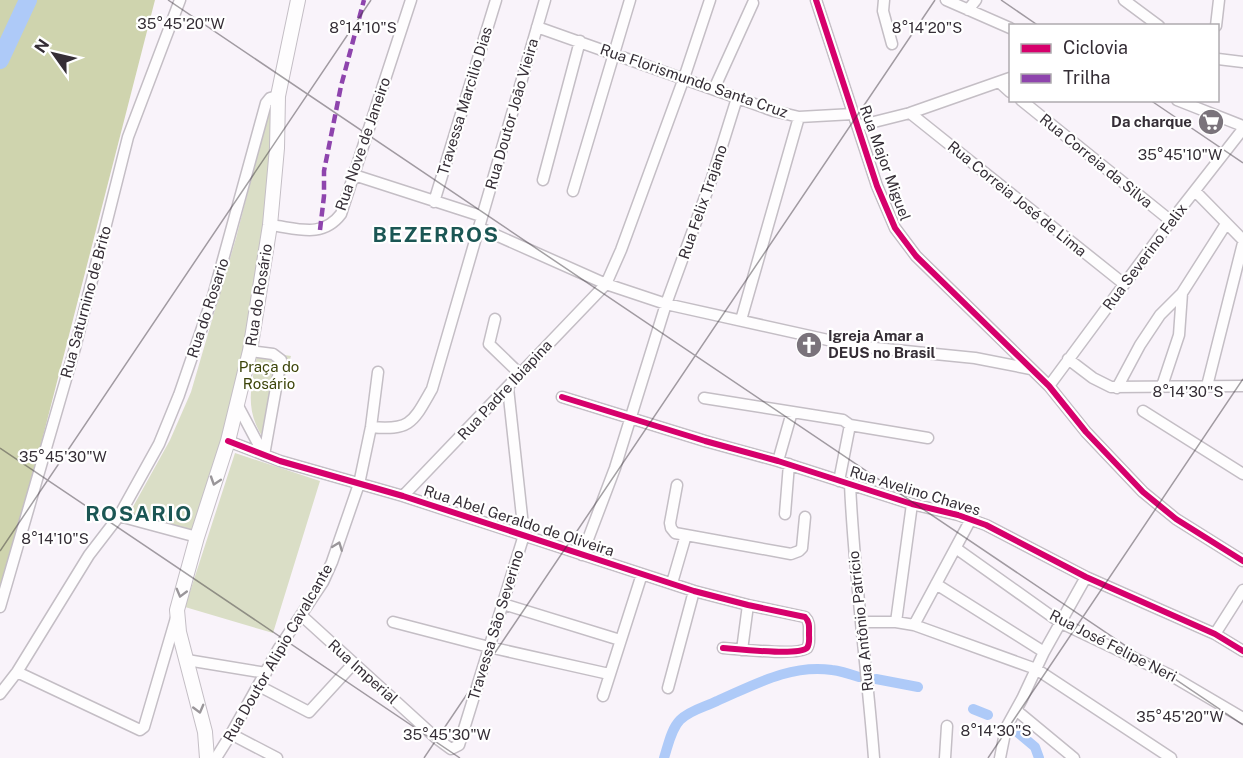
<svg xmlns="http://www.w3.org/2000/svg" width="1243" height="758" font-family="'Public Sans',sans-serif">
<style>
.green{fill:#dadec6}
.forest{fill:#cfd4ae}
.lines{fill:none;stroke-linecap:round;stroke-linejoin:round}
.canal{stroke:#aecaf8;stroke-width:10}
.river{stroke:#aecaf8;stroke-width:18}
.street-casing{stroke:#c4bec5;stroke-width:13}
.secondary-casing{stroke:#c4bec5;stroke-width:16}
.street{stroke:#fefdfe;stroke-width:10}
.secondary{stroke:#fefdfe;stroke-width:14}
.quiet{stroke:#8e44ad;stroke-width:4.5;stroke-dasharray:9 4.5;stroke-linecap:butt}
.cycleway-casing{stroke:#fff;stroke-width:10}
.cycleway{stroke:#d6006c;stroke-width:6}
.oneway{stroke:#9a969a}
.ticks{fill:none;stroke:#352e36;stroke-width:1.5;stroke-opacity:0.45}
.labels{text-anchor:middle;stroke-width:4.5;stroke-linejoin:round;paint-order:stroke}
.street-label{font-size:15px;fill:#352e36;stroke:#fff}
.poi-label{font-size:15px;font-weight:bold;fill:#352e36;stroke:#fff;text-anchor:end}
.park-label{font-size:15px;fill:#3c4409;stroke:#fff}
.district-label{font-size:21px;font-weight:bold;letter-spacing:1.5px;fill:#1b5654;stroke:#fff}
.ticks-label{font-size:15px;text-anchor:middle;fill:#352e36;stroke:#fff;stroke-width:4.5;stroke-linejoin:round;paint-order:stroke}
</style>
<rect width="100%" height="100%" fill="#f9f3fa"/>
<!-- green -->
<path class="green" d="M274,104L256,323L193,532L129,514L170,440L191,392L236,238L270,106Z
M258,351L291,356L266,442C243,411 251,385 258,351Z
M235,453L320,481L273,633L185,607Z"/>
<!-- forest -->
<path class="forest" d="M0,0H20L0,43Z
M29,0H155L0,604V67Z"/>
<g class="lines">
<!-- canal -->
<path class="canal" d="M876,679L918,687
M973,709L988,715
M1016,731L1035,747L1039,758
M664,758C668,746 671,729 680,720C690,710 705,707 717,701C754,685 790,664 832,670C841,671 850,674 859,677"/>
<!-- river -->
<path class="river" d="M0,60L28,0"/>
<!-- street casing -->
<g class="street-casing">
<path id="street" d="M816,0L877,186L895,228L916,256L1049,386L1086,432L1143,492L1176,519L1243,561
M884,0L883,11L892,44
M946,0L1010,28
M1124,0L1159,26
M968,10L976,0
M1216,26L1219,0
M537,27L774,111L799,117L853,114
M1218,59L1243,62
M999,82L1010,92
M714,89L753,3
M1021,100L1171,221
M1177,100L1243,126
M910,113L1124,284
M858,126L910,113L1010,78
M354,175L481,216
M543,180L580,41
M573,191L630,0
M1195,191L1243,240
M434,202L496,0
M270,225C297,228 322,239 341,214L411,0
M480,228L606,284L666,304L855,346L975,358L1031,369
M495,319L489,344L520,374
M741,320L799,117
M250,351L273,354L281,360L264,455
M1068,359L1093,378L1111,387L1243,386
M1049,386L1171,221L1243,129
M1162,386L1179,335L1182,293
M1207,386L1243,243
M1117,388L1140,345L1160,315L1182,293L1226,224
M562,397L705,441L778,461L912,504L958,515L986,525L1086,577L1215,634L1243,651
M704,398L843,420L850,425L928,438
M237,404L264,455
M1143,411L1243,474
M371,427C411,431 413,422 432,389L545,0
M228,441L280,461L403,496L694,591L748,605L805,617C810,622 809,627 809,634C809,639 810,644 807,648C798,656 737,649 723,648
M778,461L792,412
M839,481L850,425
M850,484C854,576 867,667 874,758
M677,485L670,523L671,528L675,533L791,554L799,551L802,548L805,517
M403,496L606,284L621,250L684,78L710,0
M785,514L789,464
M119,516L197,537
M957,549L1061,623L1170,675L1243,718
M582,555L615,468L666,304L712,178L737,98
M672,583L686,535
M936,584L1044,652
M503,604L620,640
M0,607L75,348L128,137L180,0
M301,615L436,738L451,749L459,745L524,535L508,388
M393,622L489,647L609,674
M862,622H896L914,625L1036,669L1171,758
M896,622L912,504
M914,625L971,519
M1215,634L1243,590
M742,650L748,605
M187,660L266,673
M17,672L140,730L144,727L176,618
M259,686L309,712L354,663
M668,688L694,591
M0,694L17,672L89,555L119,516L159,444L179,395L213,296L266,103L270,98L278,96
M603,696L642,574
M1016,710L1074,758
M231,734L277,758
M216,758L231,734L279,648L323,582L332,562L359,484L371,427L378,372
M945,758L947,726
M1000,758L1006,728L1022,699L1044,652L1086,577"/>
</g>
<!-- secondary casing -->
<g class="secondary-casing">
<path id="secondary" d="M207,758L205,732L179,632L177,610L197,537L228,441L250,351L270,225L277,148L278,96L298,0"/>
</g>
<!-- street -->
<use href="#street" class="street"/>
<!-- secondary -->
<use href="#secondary" class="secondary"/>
<!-- quiet -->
<path class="quiet" d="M320,230L324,196V171L341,86L364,0"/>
<!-- cycleway casing -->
<g class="cycleway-casing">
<path id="cycleway" d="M816,0L877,186L895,228L916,256L1049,386L1086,432L1143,492L1176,519L1243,561
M562,397L705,441L778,461L912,504L958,515L986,525L1086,577L1215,634L1243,651
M228,441L280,461L403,496L694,591L748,605L805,617C810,622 809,627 809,634C809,639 810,644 807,648C798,656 737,649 723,648"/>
</g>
<!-- cycleway -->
<use href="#cycleway" class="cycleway"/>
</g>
<!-- one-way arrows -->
<defs><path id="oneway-chevron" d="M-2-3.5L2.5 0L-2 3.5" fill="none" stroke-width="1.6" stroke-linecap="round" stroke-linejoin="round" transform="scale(1.5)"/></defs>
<g class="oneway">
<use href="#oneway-chevron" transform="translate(215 481) rotate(108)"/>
<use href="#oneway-chevron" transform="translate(338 546) rotate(-69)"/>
<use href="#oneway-chevron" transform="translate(181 593) rotate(105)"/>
<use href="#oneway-chevron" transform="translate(199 709) rotate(75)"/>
</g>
<!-- ticks -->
<path class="ticks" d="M168,0L1243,725M1001,0L1039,26M1150,100L1243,163M0,448L460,758M0,551L371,0M424,758L935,0M988,758L1243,379"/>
<!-- icons -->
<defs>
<g id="supermarket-disc" transform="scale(1.35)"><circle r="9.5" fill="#7a737b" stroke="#fff"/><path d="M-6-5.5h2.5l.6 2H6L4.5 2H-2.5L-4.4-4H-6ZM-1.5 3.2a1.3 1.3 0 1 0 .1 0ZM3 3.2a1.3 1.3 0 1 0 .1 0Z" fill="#fff"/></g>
<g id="church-disc" transform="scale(1.35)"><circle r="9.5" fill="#7a737b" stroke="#fff"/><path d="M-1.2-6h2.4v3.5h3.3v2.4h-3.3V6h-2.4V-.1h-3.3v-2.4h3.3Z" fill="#fff"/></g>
</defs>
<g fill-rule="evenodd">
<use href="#supermarket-disc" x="1211" y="122"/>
<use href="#church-disc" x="809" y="345"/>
</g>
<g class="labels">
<!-- street labels -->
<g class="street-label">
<text transform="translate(694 81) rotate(19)" y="5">Rua Florismundo Santa Cruz</text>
<text transform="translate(465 101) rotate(-73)" y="5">Travessa Marcilio Dias</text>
<text transform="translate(512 114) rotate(-74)" y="5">Rua Doutor João Vieira</text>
<text transform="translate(363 144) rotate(-71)" y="5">Rua Nove de Janeiro</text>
<text transform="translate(1096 161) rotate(39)" y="5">Rua Correia da Silva</text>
<text transform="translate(885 163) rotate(70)" y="5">Rua Major Miguel</text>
<text transform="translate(1017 199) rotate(39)" y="5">Rua Correia José de Lima</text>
<text transform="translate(703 202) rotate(-71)" y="5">Rua Felix Trajano</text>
<text transform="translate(1145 257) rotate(-53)" y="5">Rua Severino Felix</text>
<text transform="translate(259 295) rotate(-81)" y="5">Rua do Rosário</text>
<text transform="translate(86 302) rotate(-75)" y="5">Rua Saturnino de Brito</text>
<text transform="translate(208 308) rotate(-72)" y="5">Rua do Rosario</text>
<text transform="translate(505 390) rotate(-47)" y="5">Rua Padre Ibiapina</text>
<text transform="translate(915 491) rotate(17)" y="5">Rua Avelino Chaves</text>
<text transform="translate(519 521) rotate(18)" y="5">Rua Abel Geraldo de Oliveira</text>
<text transform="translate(861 621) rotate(-96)" y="5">Rua Antônio Patrício</text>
<text transform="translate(496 625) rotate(-73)" y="5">Travessa São Severino</text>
<text transform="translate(1113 646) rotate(27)" y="5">Rua José Felipe Neri</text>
<text transform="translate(278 653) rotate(-60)" y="5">Rua Doutor Alipio Cavalcante</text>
<text transform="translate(363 672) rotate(42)" y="5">Rua Imperial</text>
</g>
<!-- poi labels -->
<g class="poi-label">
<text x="1192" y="127">Da charque</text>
<text x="828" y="341" text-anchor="start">Igreja Amar a<tspan x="828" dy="17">DEUS no Brasil</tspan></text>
</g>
<!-- park labels -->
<g class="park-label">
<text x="269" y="372">Praça do<tspan x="269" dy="17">Rosário</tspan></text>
</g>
<!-- district labels -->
<g class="district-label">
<text x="436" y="242">BEZERROS</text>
<text x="139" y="521">ROSARIO</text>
</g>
</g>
<g class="ticks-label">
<text x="181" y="29">35°45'20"W</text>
<text x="363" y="33">8°14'10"S</text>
<text x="927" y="33">8°14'20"S</text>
<text x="1180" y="160">35°45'10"W</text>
<text x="1188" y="397">8°14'30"S</text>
<text x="63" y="462">35°45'30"W</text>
<text x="55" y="544">8°14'10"S</text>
<text x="1180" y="722">35°45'20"W</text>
<text x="996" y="736">8°14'30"S</text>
<text x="447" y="740">35°45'30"W</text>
</g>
<!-- legend -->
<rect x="1009" y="24" width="210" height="78" fill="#ffffff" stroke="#aeabaf" stroke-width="1.5"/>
<rect x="1021" y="44" width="30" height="9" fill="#d6006c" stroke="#aeabaf" stroke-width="1.5"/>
<text x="1063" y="54" font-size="18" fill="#352e36">Ciclovia</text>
<rect x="1021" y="74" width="30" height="9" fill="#8e44ad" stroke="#aeabaf" stroke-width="1.5"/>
<text x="1063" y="84" font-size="18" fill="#352e36">Trilha</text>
<!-- north arrow -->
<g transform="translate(54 54) rotate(304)" stroke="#ffffff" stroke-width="4.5" paint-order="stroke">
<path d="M0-4.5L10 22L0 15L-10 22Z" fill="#352e36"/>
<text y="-9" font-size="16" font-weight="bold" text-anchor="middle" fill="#352e36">N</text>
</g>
</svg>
